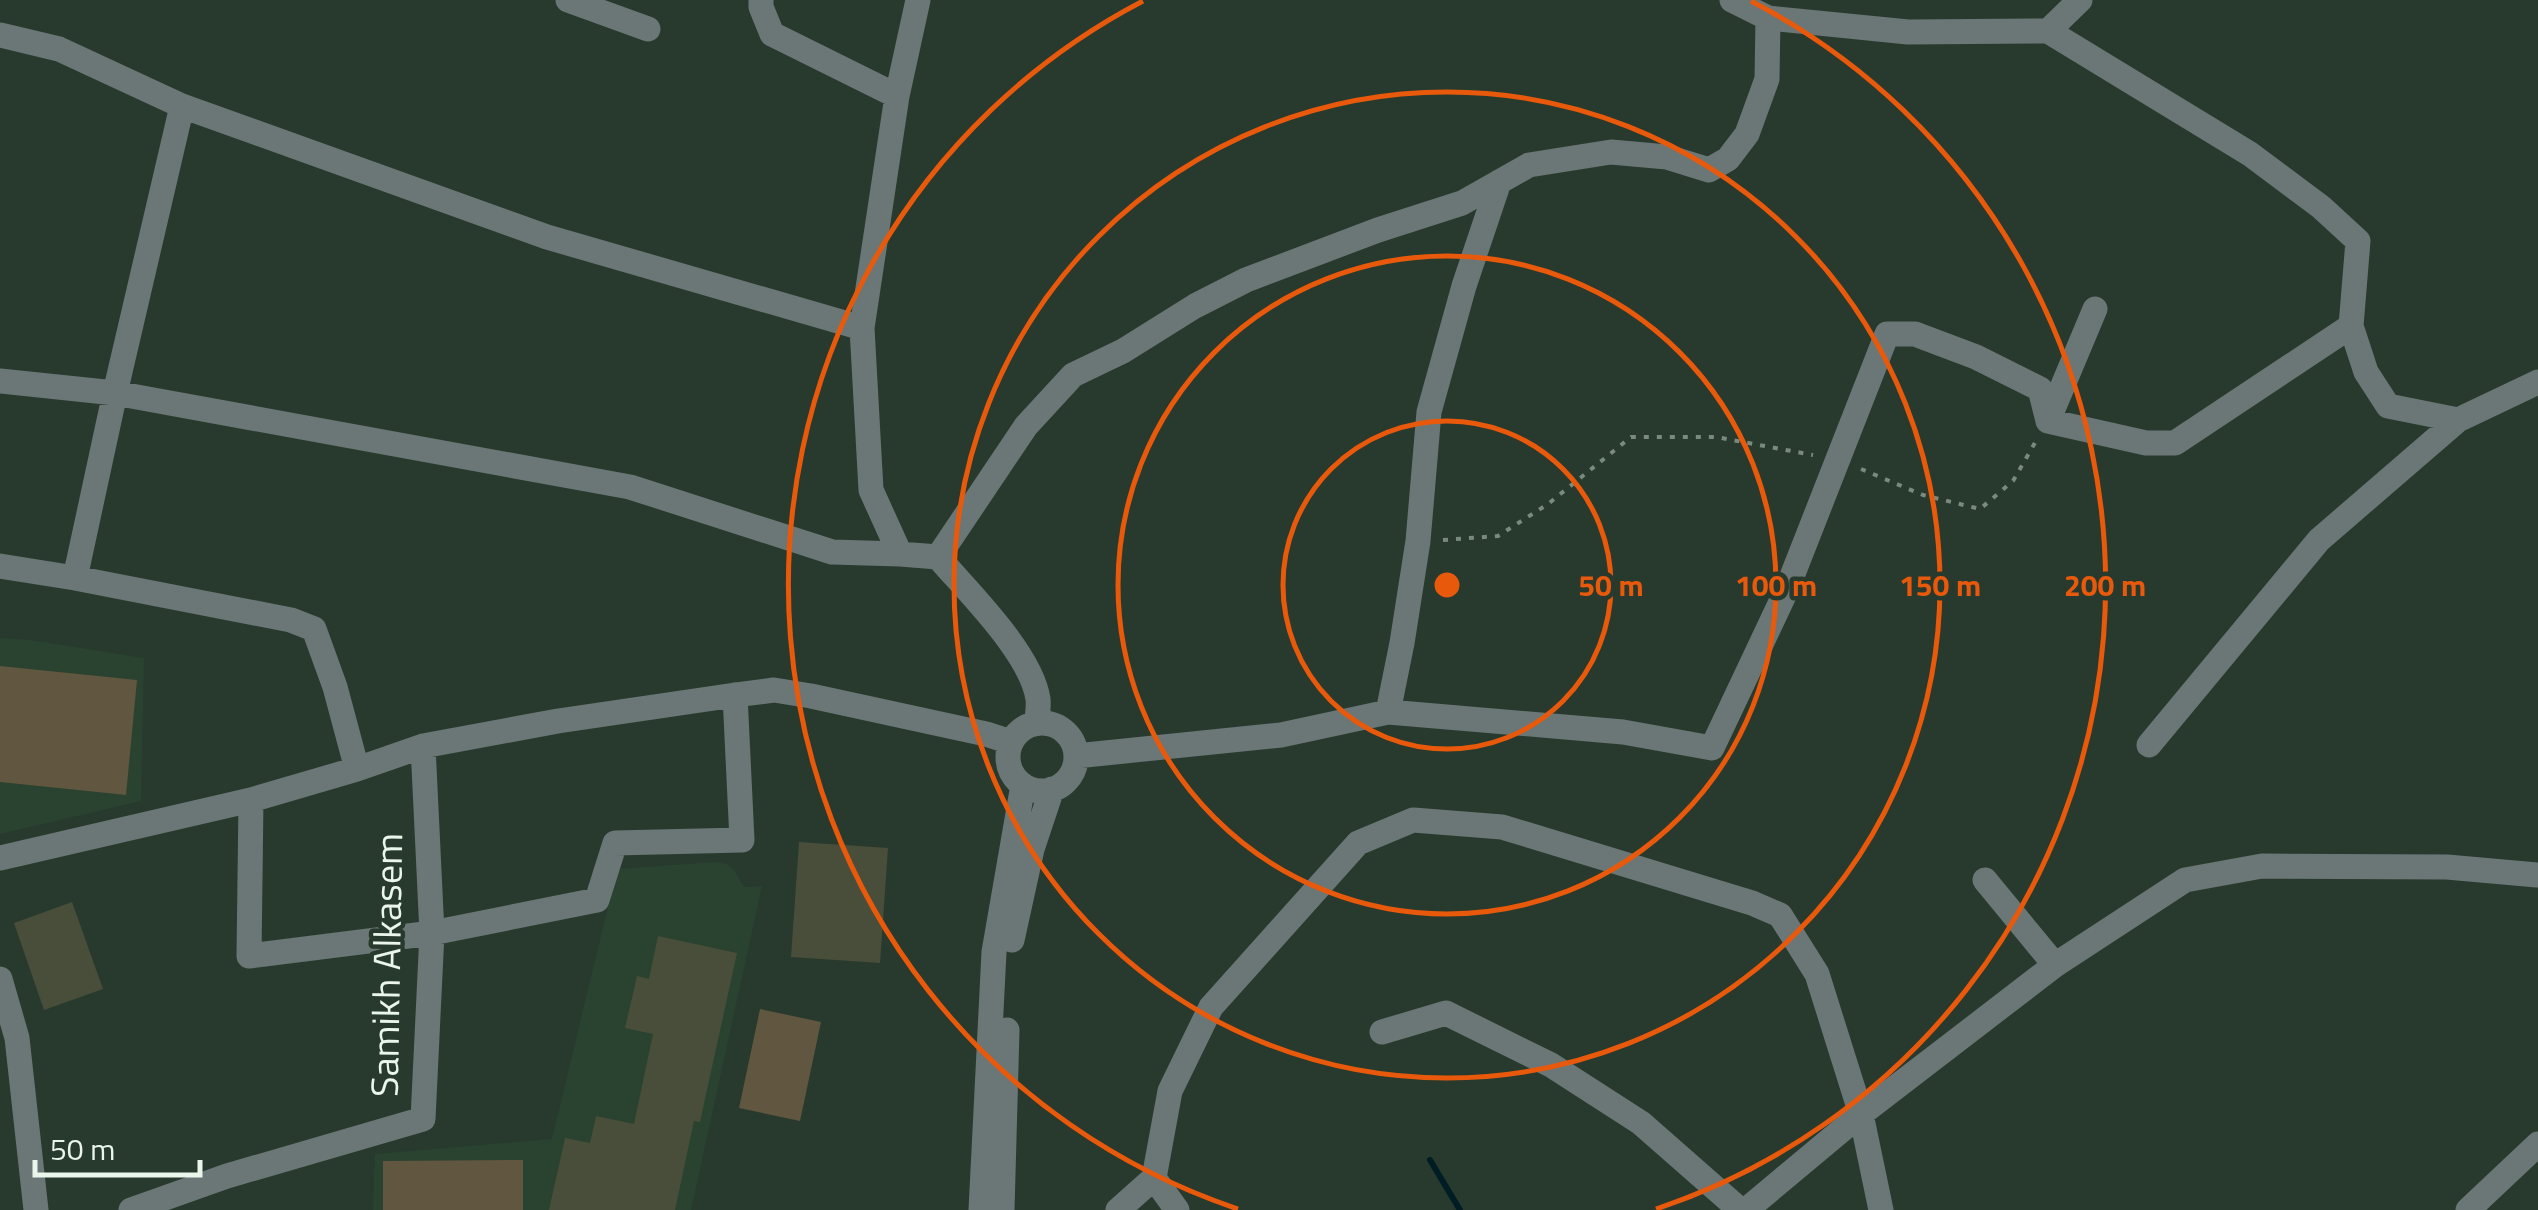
<svg xmlns="http://www.w3.org/2000/svg" width="2538" height="1210" font-family="'Titillium Web',sans-serif">
<style>
.built{fill:#2a4230}
.green{fill:#61563f}
.lines{fill:none;stroke-linecap:round;stroke-linejoin:round}
.stream{stroke:#001d25;stroke-width:6}
.building{fill:#494e3a}
.path{stroke:#7b8a7f;stroke-width:4;stroke-dasharray:5 8;stroke-linecap:butt}
.minor{stroke:#6b7776;stroke-width:25}
.ring{fill:none;stroke:#e8590c;stroke-width:5}
.labels{text-anchor:middle;stroke-width:9;stroke-linejoin:round;paint-order:stroke}
.street-label{font-size:38px;fill:#eaf5ec;stroke:#283a2d}
.centre{fill:#e8590c;stroke:#283a2d;stroke-width:5}
.ring-label{font-size:30px;text-anchor:middle;font-weight:bold;fill:#e8590c;stroke:#283a2d;stroke-width:9;stroke-linejoin:round;paint-order:stroke}
</style>
<rect width="100%" height="100%" fill="#283a2d"/>
<!-- built -->
<path class="built" d="M0,638L30,640L144,658L141,801L0,834Z
M715,862L727,864L734,870L744,887L762,886L691,1210H373L375,1154L552,1139L617,869Z"/>
<!-- green -->
<path class="green" d="M0,666L137,680L126,795L0,782Z
M760,1009L821,1022L800,1121L739,1108Z
M523,1160V1210H383V1161Z"/>
<g class="lines">
<!-- stream -->
<path class="stream" d="M1430,1160L1460,1210"/>
</g>
<!-- building -->
<path class="building" d="M799,842L888,848L880,963L791,957Z
M72,902L103,989L44,1010L14,923Z
M658,936L737,953L700,1122L694,1121L675,1210H549L565,1138L590,1143L596,1116L634,1124L653,1034L625,1028L637,976L649,979Z"/>
<g class="lines">
<!-- path -->
<path class="path" d="M1861,469L1923,495L1980,509L2013,481L2036,441
M1443,540L1498,536L1548,504L1631,437H1716L1813,455"/>
<!-- minor -->
<path class="minor" d="M568,0L648,29
M761,0V7L772,34L897,96
M918,0L897,96L862,328L871,490L900,554L938,557C968,592 1031,653 1038,699C1039,707 1037,716 1037,723
M1732,0L1768,18L1908,32L2048,31
M2080,0L2048,31L2250,154L2321,207L2358,241L2351,326L2366,372L2388,406L2458,420L2538,382
M0,35L59,49L182,106L547,237L862,328
M0,381L115,393L630,487L832,552L900,554
M2048,421L2146,443H2175L2351,326
M2048,421L2095,309
M938,557L1026,426L1073,375L1123,351L1195,306L1246,280L1378,230L1462,203L1529,165L1611,152L1667,157L1709,170L1728,159L1747,134L1767,79L1768,18
M0,566L75,578L291,620L314,629L335,687L357,769
M75,578L115,393L182,106
M1388,712L1402,643L1418,541L1429,412L1464,286L1499,182
M1008 757a34 34 0 1 1 68 0a34 34 0 1 1-68 0Z
M2149,745L2319,540L2458,420
M1076,756L1281,735L1388,712L1623,732L1712,748L1787,589L1887,334H1915L1976,357L2040,389L2048,421
M251,800L249,956L432,933L597,900L615,843L742,840L735,695
M0,858L251,800L357,769L423,746L558,721L735,695L774,690L811,696L986,734L1011,742
M1985,880L2055,965L2185,880L2262,866L2447,867L2537,875
M1012,940L1032,849L1052,789
M0,979L17,1038L36,1210
M1382,1032L1446,1013L1551,1065L1641,1123L1740,1210
M1154,1178L1177,1210
M131,1210L227,1176L423,1119L432,933L423,746
M981,1210L994,952L1023,785
M1002,1210L1007,1030
M1118,1210L1154,1178L1170,1091L1211,1007L1358,843L1413,820L1502,827L1752,903L1780,915L1817,974L1861,1114L1881,1210
M1746,1210L1861,1114L2055,965
M2468,1210L2538,1144"/>
</g>
<!-- distance rings -->
<g class="ring">
<circle cx="1447" cy="585" r="164"/>
<circle cx="1447" cy="585" r="329"/>
<circle cx="1447" cy="585" r="493"/>
<path d="M1238 1209A658 658 0 0 1 1143 1M1751 1A658 658 0 0 1 1656 1209"/>
</g>
<g class="labels">
<!-- street labels -->
<g class="street-label">
<text transform="translate(387 965) rotate(-89)" y="13">Samikh Alkasem</text>
</g>
</g>
<circle cx="1447" cy="585" r="15" class="centre"/>
<g class="ring-label">
<text x="1611" y="596">50 m</text>
<text x="1776" y="596">100 m</text>
<text x="1940" y="596">150 m</text>
<text x="2105" y="596">200 m</text>
</g>
<!-- scale -->
<path d="M35 1160v15h165v-15" fill="none" stroke="#eaf5ec" stroke-width="5"/>
<text x="50" y="1160" font-size="30" fill="#eaf5ec" stroke="#283a2d" stroke-width="8" paint-order="stroke">50 m</text>
</svg>
